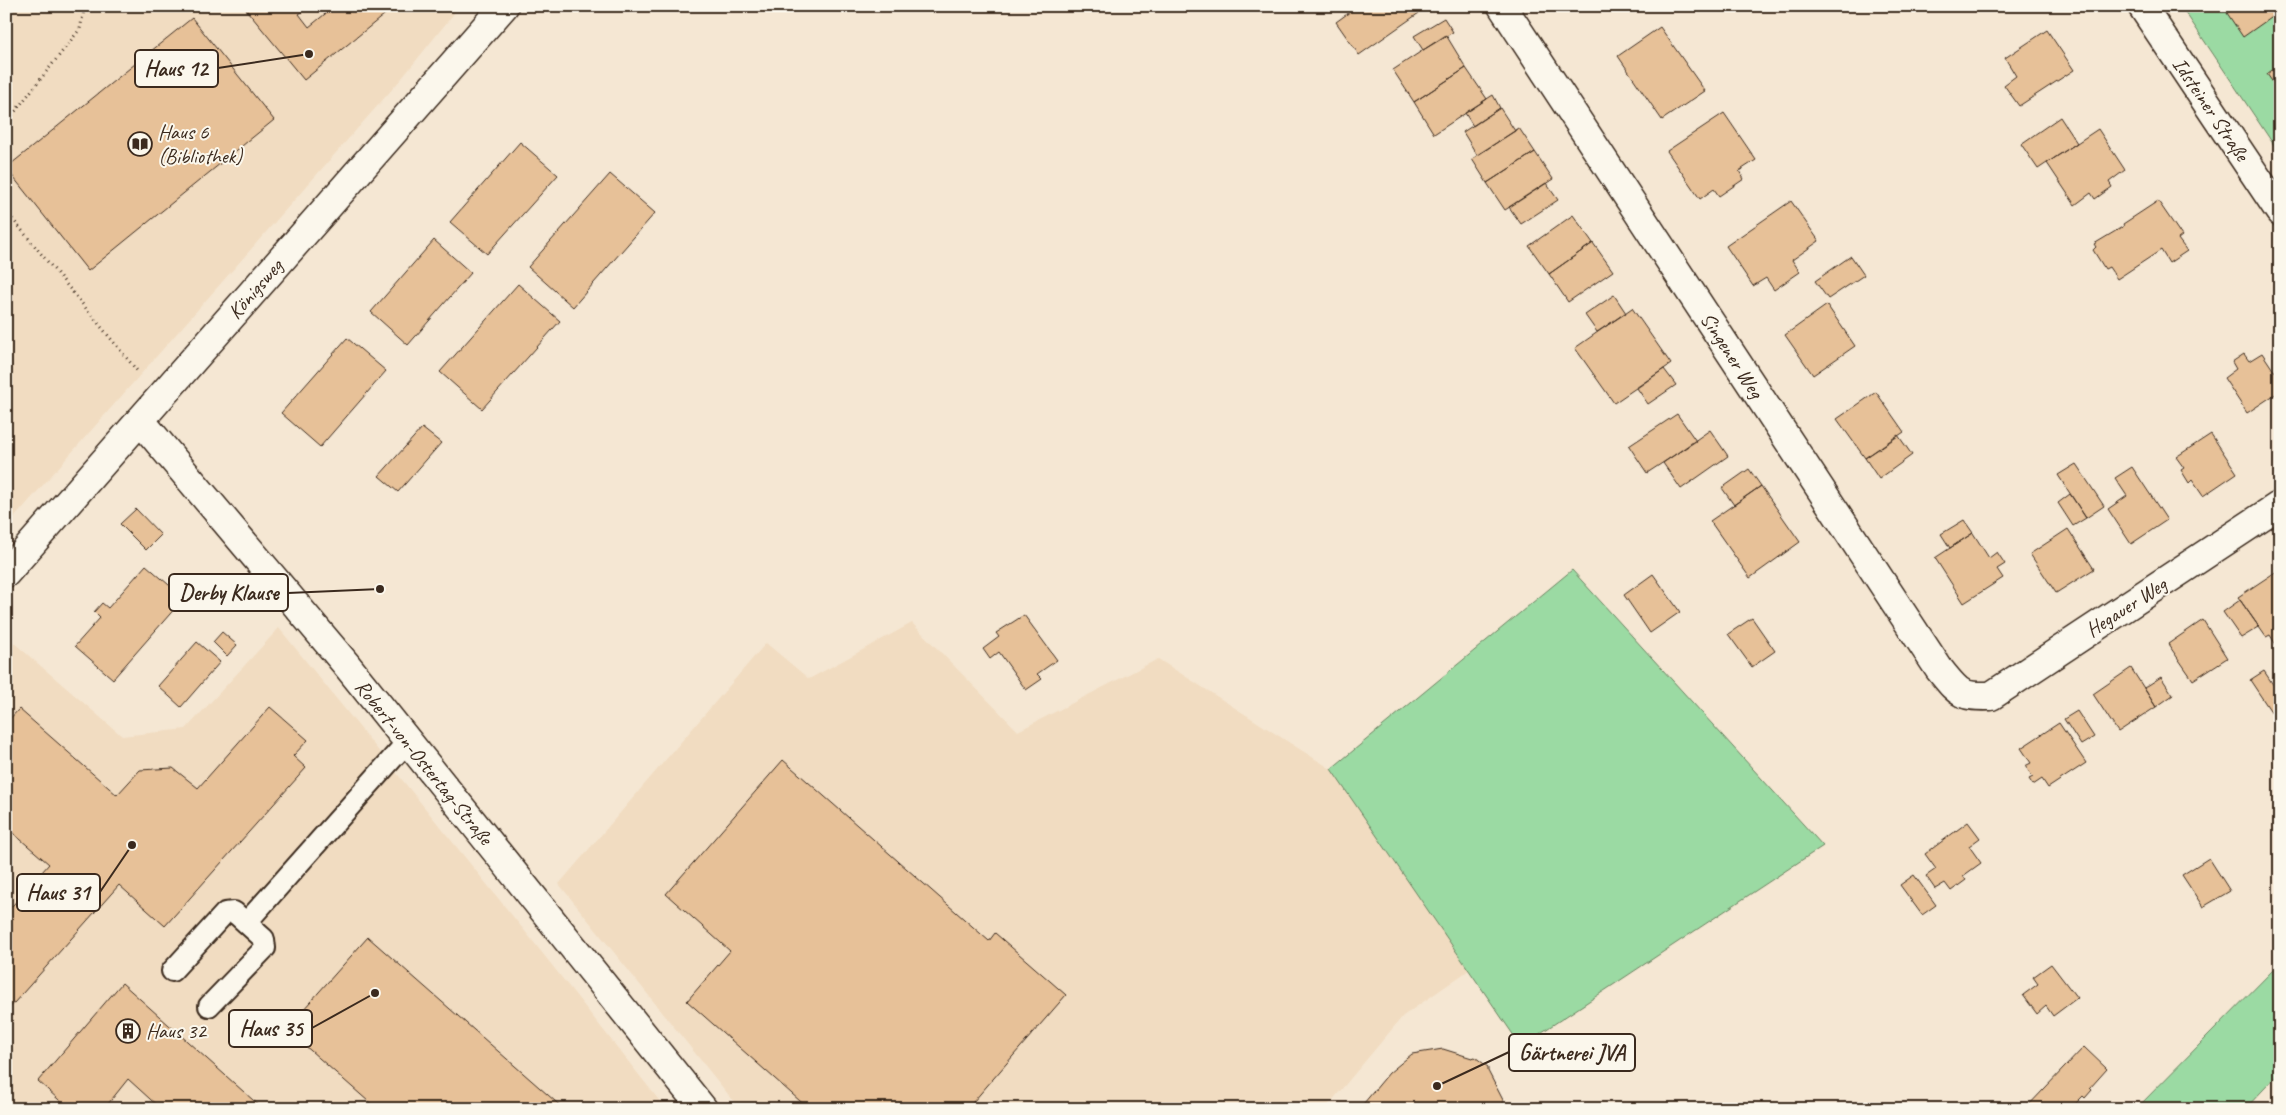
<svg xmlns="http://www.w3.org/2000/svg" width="2286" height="1115" font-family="Caveat,sans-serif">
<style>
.built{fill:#f1dcc1}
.green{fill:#9bdaa3;stroke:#6b8260}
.building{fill:#e7c198;stroke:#3b2a1e}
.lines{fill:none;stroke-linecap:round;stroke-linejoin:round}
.lane-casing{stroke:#3b2a1e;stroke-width:24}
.street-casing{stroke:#3b2a1e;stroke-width:31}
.path{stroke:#3b2a1e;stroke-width:3;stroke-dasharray:1 4;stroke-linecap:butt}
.lane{stroke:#fbf7ec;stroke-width:20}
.street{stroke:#fbf7ec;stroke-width:28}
.labels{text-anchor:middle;stroke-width:4;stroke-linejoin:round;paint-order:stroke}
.street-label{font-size:21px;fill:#3b2a1e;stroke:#fbf7ec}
.poi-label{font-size:21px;fill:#3b2a1e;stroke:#fbf7ec;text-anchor:start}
.leader{fill:none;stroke:#3b2a1e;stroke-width:2}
.callout-dot{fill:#3b2a1e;stroke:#fbf7ec;stroke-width:2}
.callout{fill:#fbf7ec;stroke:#3b2a1e;stroke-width:2}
.callout-label{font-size:22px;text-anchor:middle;font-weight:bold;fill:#3b2a1e}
</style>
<rect width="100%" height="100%" fill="#f5e7d3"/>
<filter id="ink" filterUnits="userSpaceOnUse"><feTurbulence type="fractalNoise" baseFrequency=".02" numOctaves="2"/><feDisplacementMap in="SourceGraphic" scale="10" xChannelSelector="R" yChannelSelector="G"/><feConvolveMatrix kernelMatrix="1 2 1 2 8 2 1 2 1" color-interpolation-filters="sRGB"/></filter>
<g filter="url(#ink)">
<!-- built -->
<path class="built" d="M6,6H460L402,78L6,527Z
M912,623L1018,731L1158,659L1331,769L1469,970L1403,1016L1325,1109H740L559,884L766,643L809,679Z
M279,628L528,935L666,1109H6V636L122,736L186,729Z"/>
<!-- green -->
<path class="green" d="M2181,6H2280V154Z
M1572,570L1823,846L1521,1046L1331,769Z
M2280,963V1072L2245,1109H2136Z"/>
<!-- building -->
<path class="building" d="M243,6H292L294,9L300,6L303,11L299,14L309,27L335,6H395L304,80Z
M1352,6H1414L1419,13L1359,55L1336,22L1354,9Z
M2237,6H2277L2280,11L2243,37L2227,13Z
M192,18L274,120L88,271L6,168Z
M1444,18L1453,32L1423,50L1414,36Z
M1660,27L1705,91L1662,120L1618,56Z
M2047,30L2074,70L2019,106L2004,85L2016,76L2005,58Z
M1446,35L1466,68L1414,102L1393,70Z
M2280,64V91H2279L2267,74Z
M1466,68L1487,99L1434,134L1414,102Z
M1493,95L1500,108L1473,126L1465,113Z
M1500,108L1515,131L1477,155L1463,132Z
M1724,113L1756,160L1739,171L1744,179L1719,196L1714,189L1700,199L1667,151Z
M2060,117L2077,143L2038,169L2021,144Z
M1519,128L1535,152L1487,183L1472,159Z
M2098,129L2125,170L2109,182L2112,187L2095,199L2091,193L2075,205L2047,163Z
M520,142L558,175L487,254L450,222Z
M1535,152L1553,179L1505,210L1487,183Z
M610,174L655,213L573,307L528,267Z
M1546,183L1558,200L1521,224L1509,207Z
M1791,201L1819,241L1792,260L1800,272L1774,290L1766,278L1753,286L1726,246Z
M2158,201L2182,236L2178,239L2187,251L2169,263L2161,250L2117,279L2109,267L2105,269L2093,250L2096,247L2094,244L2124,226L2123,224Z
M1573,215L1593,243L1549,274L1529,246Z
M434,240L471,273L408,345L371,312Z
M1593,243L1613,271L1568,302L1549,274Z
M1851,256L1864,275L1828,299L1815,281Z
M518,284L560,321L482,409L440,372Z
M1614,295L1626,313L1597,332L1585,315Z
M1827,305L1855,346L1813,375L1785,335Z
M1632,308L1671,364L1614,403L1575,348Z
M347,338L386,371L320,447L281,413Z
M2262,353L2274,371L2280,372V391L2247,413L2224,378L2236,369L2232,362L2244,354L2249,361Z
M1664,369L1676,385L1648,404L1637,388Z
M1876,392L1904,432L1865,458L1837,419Z
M1677,414L1696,441L1647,473L1629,446Z
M422,428L441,443L398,492L379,476Z
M1710,430L1728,456L1681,489L1663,463Z
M2211,434L2237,473L2203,496L2192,480L2189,483L2181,470L2184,468L2176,457Z
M1898,435L1912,455L1879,479L1865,458Z
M2076,464L2104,506L2086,518L2058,475Z
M2132,467L2167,520L2131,544L2108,509L2127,496L2115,478Z
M1749,469L1761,486L1734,505L1722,488Z
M1761,486L1800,542L1750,578L1710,521Z
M2070,494L2086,518L2073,526L2058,503Z
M136,509L161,535L146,550L120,524Z
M1964,520L1973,533L1950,548L1941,534Z
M2068,529L2094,569L2056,593L2030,554Z
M1973,533L1989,558L1997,552L2005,564L1997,569L2003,578L1964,603L1935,558Z
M146,565L184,598L113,679L75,646L100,618L94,612L102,603L108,608Z
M2277,571L2280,574L2278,648L2270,635L2266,637L2238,597Z
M1653,574L1680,612L1650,633L1624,595Z
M2240,600L2259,627L2241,638L2223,612Z
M1024,615L1057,660L1037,674L1042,679L1026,690L999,652L990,659L983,649L999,637L996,633Z
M1752,618L1775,651L1752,667L1728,634Z
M2203,620L2227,658L2193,680L2168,644Z
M222,632L237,645L227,656L213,642Z
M197,642L220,662L181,707L158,686Z
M2131,668L2156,707L2118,732L2093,694Z
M2264,671L2280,695V712L2274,716L2250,680Z
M2161,677L2173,695L2156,707L2144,688Z
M270,707L308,740L293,756L306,768L165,926L119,885L6,1012V913L49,864L6,827V723L19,709L117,795L140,770L173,768L198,788Z
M2077,711L2094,737L2081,745L2064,719Z
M2059,723L2086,763L2048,788L2042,779L2033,785L2029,779L2033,777L2025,766L2031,763L2021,748Z
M783,760L989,941L995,933L1066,995L967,1109H809L687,1001L730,951L666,894Z
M1968,822L1980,838L1969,846L1981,863L1963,876L1966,880L1951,891L1945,883L1935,889L1926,876L1936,869L1925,854Z
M2209,858L2230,891L2203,907L2182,875Z
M1914,875L1936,905L1922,915L1900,885Z
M368,937L564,1109H377L286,1029Z
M2051,964L2077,998L2053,1016L2046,1006L2037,1014L2023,995L2038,984L2033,977Z
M122,983L263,1109H161L128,1079L104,1109H69L38,1081Z
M2084,1047L2107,1069L2090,1088L2092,1090L2085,1098L2083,1096L2070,1109H2025Z
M1443,1049L1472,1058L1475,1057L1488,1067V1071L1503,1100V1109H1359L1389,1073L1412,1054Z"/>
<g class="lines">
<!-- lane casing -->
<g class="lane-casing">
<path id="lane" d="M246,923L408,741
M172,971L225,913L234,912L264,939L265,948L209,1006"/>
</g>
<!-- street casing -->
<g class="street-casing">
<path id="street" d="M1502,6L1939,669C1959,693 1959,697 1991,696L2280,505
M2142,6L2280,212
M140,420L345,663L703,1109
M6,573L504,6"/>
</g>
<!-- path -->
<path class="path" d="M6,123L80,29L85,6
M6,156V158
M6,211L139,373"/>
<!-- lane -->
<use href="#lane" class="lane"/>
<!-- street -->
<use href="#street" class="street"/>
</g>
</g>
<!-- icons -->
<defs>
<g id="library-ring" transform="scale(1.25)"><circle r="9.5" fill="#fbf7ec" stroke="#3b2a1e" stroke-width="1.5"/><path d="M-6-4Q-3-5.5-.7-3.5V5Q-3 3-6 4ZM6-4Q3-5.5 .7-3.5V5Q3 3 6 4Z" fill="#3b2a1e"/></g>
<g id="building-ring" transform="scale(1.25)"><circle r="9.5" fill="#fbf7ec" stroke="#3b2a1e" stroke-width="1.5"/><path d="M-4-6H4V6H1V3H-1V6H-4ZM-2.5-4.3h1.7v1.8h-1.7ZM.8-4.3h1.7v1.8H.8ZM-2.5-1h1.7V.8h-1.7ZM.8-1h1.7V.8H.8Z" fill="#3b2a1e"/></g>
</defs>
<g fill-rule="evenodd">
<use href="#library-ring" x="140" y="144"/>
<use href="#building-ring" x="128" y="1031"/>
</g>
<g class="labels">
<!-- street labels -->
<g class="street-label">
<text transform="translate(2211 109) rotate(56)" y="7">Idsteiner Straße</text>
<text transform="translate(255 289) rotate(-49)" y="7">Königsweg</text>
<text transform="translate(1732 355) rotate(57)" y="7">Singener Weg</text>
<text transform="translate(2126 607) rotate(-33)" y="7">Hegauer Weg</text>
<text transform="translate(424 762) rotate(51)" y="7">Robert-von-Ostertag-Straße</text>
</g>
<!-- poi labels -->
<g class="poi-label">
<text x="158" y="139">Haus 6<tspan x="158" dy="24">(Bibliothek)</tspan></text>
<text x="146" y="1038">Haus 32</text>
</g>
</g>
<!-- callouts -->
<path class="leader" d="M309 54L218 68M380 589L288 593M132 845L100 892M375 993L312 1028M1437 1086L1509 1052"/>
<g class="callout-dot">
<circle cx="309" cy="54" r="5"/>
<circle cx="380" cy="589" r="5"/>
<circle cx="132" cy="845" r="5"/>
<circle cx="375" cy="993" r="5"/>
<circle cx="1437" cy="1086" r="5"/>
</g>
<g class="callout">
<rect x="135" y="50" width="83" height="37" rx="5"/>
<rect x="169" y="574" width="119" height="37" rx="5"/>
<rect x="17" y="874" width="83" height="37" rx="5"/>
<rect x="229" y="1010" width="83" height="37" rx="5"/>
<rect x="1509" y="1034" width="126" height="37" rx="5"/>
</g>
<g class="callout-label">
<text x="176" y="76">Haus 12</text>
<text x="229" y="600">Derby Klause</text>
<text x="58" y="900">Haus 31</text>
<text x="271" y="1036">Haus 35</text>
<text x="1572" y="1060">Gärtnerei JVA</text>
</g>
<!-- margin -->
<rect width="2286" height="1115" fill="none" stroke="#fbf7ec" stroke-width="25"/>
<rect x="12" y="12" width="2261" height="1090" fill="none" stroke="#3b2a1e" stroke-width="2" filter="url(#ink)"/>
</svg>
